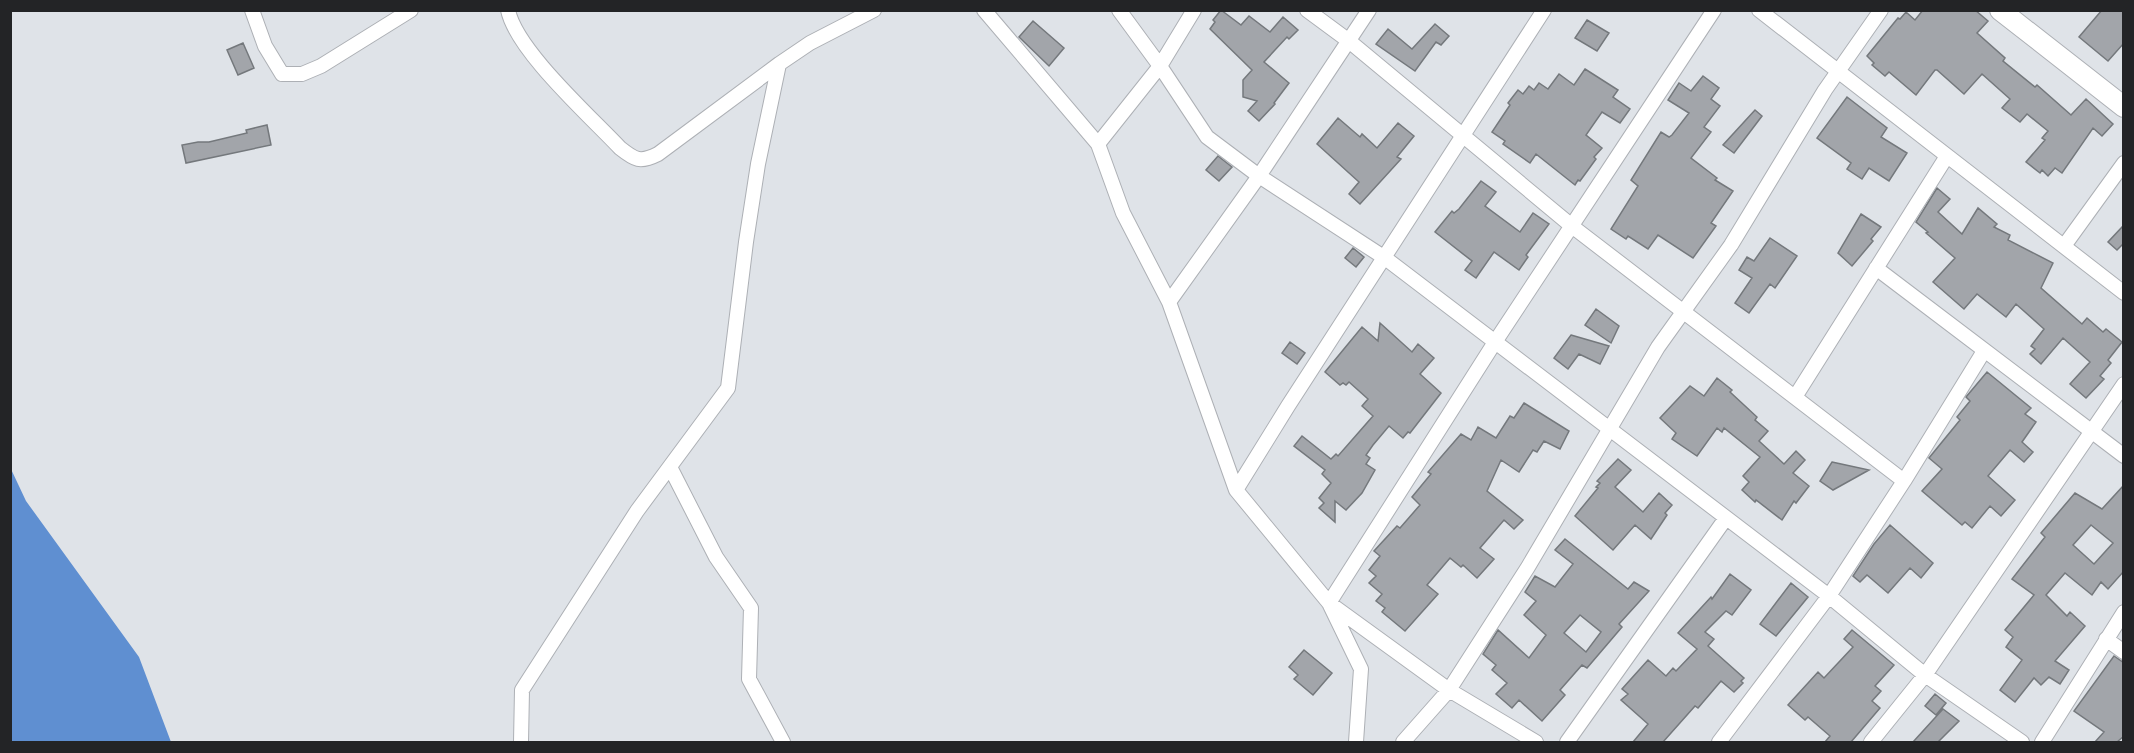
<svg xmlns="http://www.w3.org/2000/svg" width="2134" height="753" font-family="'Titillium Web',sans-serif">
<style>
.water{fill:#5f8fd1}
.building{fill:#a2a5aa;stroke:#74787c;stroke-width:1.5;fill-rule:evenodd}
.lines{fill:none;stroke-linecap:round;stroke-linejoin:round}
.street-casing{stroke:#adb0b5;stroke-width:16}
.secondary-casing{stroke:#adb0b5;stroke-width:22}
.street{stroke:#fff;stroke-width:14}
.secondary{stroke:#fff;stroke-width:20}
</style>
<rect width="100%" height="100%" fill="#dfe3e8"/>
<!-- water -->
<path class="water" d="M10,467L26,501L139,657L171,742H11Z"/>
<!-- building -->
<path class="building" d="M1221,10L1241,25L1249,16L1270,32L1283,17L1298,30L1289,39L1287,37L1264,62L1289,83L1274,103L1275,104L1259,121L1248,111L1257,101L1243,97V80L1252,70L1210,29L1215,22L1213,20Z
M1923,10H1975L1988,21L1977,33L2005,58L2003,61L2035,87L2037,85L2071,115L2086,99L2113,124L2102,136L2093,128L2062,173L2055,168L2048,176L2042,170L2040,173L2026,162L2045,140L2042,138L2048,131L2027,114L2020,122L2002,108L2010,99L1982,74L1964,94L1937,70H1935L1916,95L1889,72L1885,76L1872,65L1874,63L1867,56L1898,18L1900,19L1906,12L1915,20Z
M2102,10H2124V43L2108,61L2079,37Z
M1587,20L1609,33L1597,51L1575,38Z
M1033,21L1064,48L1049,66L1019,37Z
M1435,24L1449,36L1441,45L1436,42L1415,71L1376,44L1388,29L1412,49Z
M243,43L254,68L238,75L227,50Z
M1585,69L1618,90L1613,97L1630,109L1620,123L1602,112L1586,135L1602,148L1594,157L1596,159L1580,181L1578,180L1575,185L1536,154L1530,163L1503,144L1505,141L1492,132L1510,105L1508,103L1518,90L1523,94L1529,86L1534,90L1539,83L1548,89L1559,74L1574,85Z
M1703,76L1719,88L1711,99L1720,106L1704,127L1711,132L1691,158L1717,178L1715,180L1733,191L1711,223L1716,226L1693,258L1658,235L1648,249L1628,236L1626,239L1611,229L1638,186L1631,180L1661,132L1669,137L1672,135L1689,113L1668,100L1679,83L1691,91Z
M1847,97L1887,128L1881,137L1907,153L1889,181L1869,168L1862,179L1847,169L1851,163L1817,138Z
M1755,110L1762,116L1734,153L1723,145Z
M1338,118L1360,137L1362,134L1377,148L1398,123L1414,136L1397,157L1401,159L1360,204L1349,194L1359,182L1317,144Z
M267,125L271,145L186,163L182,145L198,142H209L247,133L246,130Z
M1218,156L1232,167L1219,181L1206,170Z
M1481,181L1496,192L1485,206L1520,232L1533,213L1549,224L1526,255L1528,257L1519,270L1494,252L1476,278L1465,270L1472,261L1435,232L1452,211L1454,213L1459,209Z
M1937,188L1950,199L1938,212L1962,234L1978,208L1997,224L1994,227L2010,235L2008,240L2053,263L2041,288L2082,324L2087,318L2103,332L2106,329L2122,342L2108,360L2111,363L2100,376L2104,379L2086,398L2070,384L2090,362L2063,338L2041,364L2030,354L2035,349L2031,346L2044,329L2016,304L2006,317L1977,294L1964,309L1933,282L1955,258L1926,233L1928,232L1916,222Z
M1861,214L1881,227L1871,239L1873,241L1852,266L1838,253Z
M2124,225V243L2117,250L2108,242Z
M1770,238L1797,256L1775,288L1770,284L1749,313L1735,303L1752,278L1739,270L1747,257L1754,261Z
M1353,248L1364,257L1356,267L1345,258Z
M1596,309L1619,326L1611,343L1585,325Z
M1380,323L1412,352L1418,344L1434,358L1420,374L1441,393L1410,433L1408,432L1403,438L1389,426L1373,445L1366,455L1370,458L1366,464L1375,470L1362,493L1346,510L1335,501V522L1319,508L1324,503L1319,498L1331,483L1322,474L1325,470L1294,446L1302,436L1331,459L1336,454L1338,456L1373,416L1362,406L1368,399L1349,382L1346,385L1343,383L1340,385L1325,372L1362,327L1378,341Z
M1571,335L1609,346L1600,364L1579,354L1568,369L1554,358Z
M1290,342L1305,353L1297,364L1282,353Z
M1987,372L2031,408L2025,414L2036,422L2022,442L2033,452L2024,462L2010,450L1988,476L2015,500L2001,516L1990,506L1972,528L1965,522L1962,525L1922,491L1942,469L1929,458L1960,420L1957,417L1970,401L1966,397Z
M1717,378L1732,390L1730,392L1757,417L1755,420L1768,431L1759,441L1784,464L1796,451L1805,460L1793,473L1809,486L1796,503L1794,501L1782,520L1756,500L1755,502L1742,490L1749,482L1743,476L1760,457L1724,428L1722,432L1717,428L1697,456L1672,439L1676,433L1660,418L1690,386L1704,396Z
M1524,403L1569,431L1560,449L1544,441L1537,452L1533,450L1519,472L1501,460L1487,491L1523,520L1514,529L1504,520L1480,548L1494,559L1477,578L1463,565L1461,567L1450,558L1427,585L1438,594L1405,631L1382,612L1385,608L1376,601L1382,594L1369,583L1376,576L1369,570L1380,556L1374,551L1397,526L1400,528L1420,505L1412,497L1431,474L1428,472L1461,434L1471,440L1478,427L1496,438L1510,416L1514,418Z
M1618,459L1631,470L1615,487L1643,512L1659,493L1672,505L1665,513L1667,515L1651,539L1635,525L1613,550L1575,516L1598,488L1596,487L1600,483L1597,481Z
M1832,462L1869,470L1833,490L1820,481Z
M2124,485V571L2108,589L2101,582L2092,595L2065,573L2046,595L2067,616L2070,612L2085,626L2055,661L2069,670L2060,684L2049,677L2041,685L2034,678L2015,702L2000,690L2022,660L2006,647L2013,637L2005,630L2034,595L2012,579L2045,537L2041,533L2075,493L2102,509ZM2091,525L2113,543L2094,564L2073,545Z
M1890,525L1933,563L1921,578L1910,568L1888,593L1867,575L1860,582L1853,576L1874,544Z
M1565,539L1628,589L1634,582L1649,591L1619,624L1622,627L1587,668L1582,665L1560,690L1565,695L1542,721L1519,700L1512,708L1496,694L1507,683L1492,670L1496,665L1483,654L1498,630L1529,658L1546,635L1524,615L1536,601L1525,592L1535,576L1555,587L1573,564L1555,550ZM1580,615L1601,632L1586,652L1564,633Z
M1730,574L1751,590L1732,615L1726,611L1705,632L1714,639L1708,646L1744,678L1741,681L1743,683L1734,692L1721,681L1698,708L1695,706L1663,742H1633L1648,724L1621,700L1628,694L1622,689L1648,660L1666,676L1673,668L1676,671L1697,649L1678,633L1711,597L1712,599Z
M1791,583L1808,597L1776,636L1760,624Z
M1852,630L1894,665L1875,686L1881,691L1872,701L1880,708L1851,742H1825L1830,736L1808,717L1805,720L1788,705L1818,672L1824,678L1853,647L1844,639Z
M1304,650L1332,673L1313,695L1294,679L1298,675L1289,667Z
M2114,656L2124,663V736L2117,742H2095L2104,732L2074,711Z
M1935,694L1946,703L1936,715L1925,706Z
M1943,709L1959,721L1938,742H1913Z"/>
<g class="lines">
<!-- street casing -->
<g class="street-casing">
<path id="street" d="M252,10L265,46L282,74H302L321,66L411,10
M508,10C516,50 590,116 620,148C635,160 640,163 658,154L779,64L810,43L874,10
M984,10L1098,144L1123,213L1169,302L1236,490L1329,603L1449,690L1536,742
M1119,10L1160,66L1207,137L1259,176L1385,258L1829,596L1925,675L2022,742
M1307,10L1349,41L1573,227L1904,481
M1759,10L2124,293
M1098,144L1160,66L1194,10
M2064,246L2124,163
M1876,268L2124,456
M1169,302L1259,176L1369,10
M1795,397L1947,156
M670,467L716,557L751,608L749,679L783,742
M1236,490L1288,406L1544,10
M2106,639L2124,652
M521,742L522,690L637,511L728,388L746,242L758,164L779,64
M1356,742L1361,669L1329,603L1495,342L1714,10
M1403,742L1449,690L1528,567L1658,347L1731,245L1825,90L1881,10
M1567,742L1726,518
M1719,742L1829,596L1904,481L1984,351
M1871,742L1925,675L2124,384
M2042,742L2124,612"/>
</g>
<!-- secondary casing -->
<g class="secondary-casing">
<path id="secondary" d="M2000,10L2124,107"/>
</g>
<!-- street -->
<use href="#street" class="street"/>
<!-- secondary -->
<use href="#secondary" class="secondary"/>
</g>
<!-- border -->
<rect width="2134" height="753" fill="none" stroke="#232426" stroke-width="24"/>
</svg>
